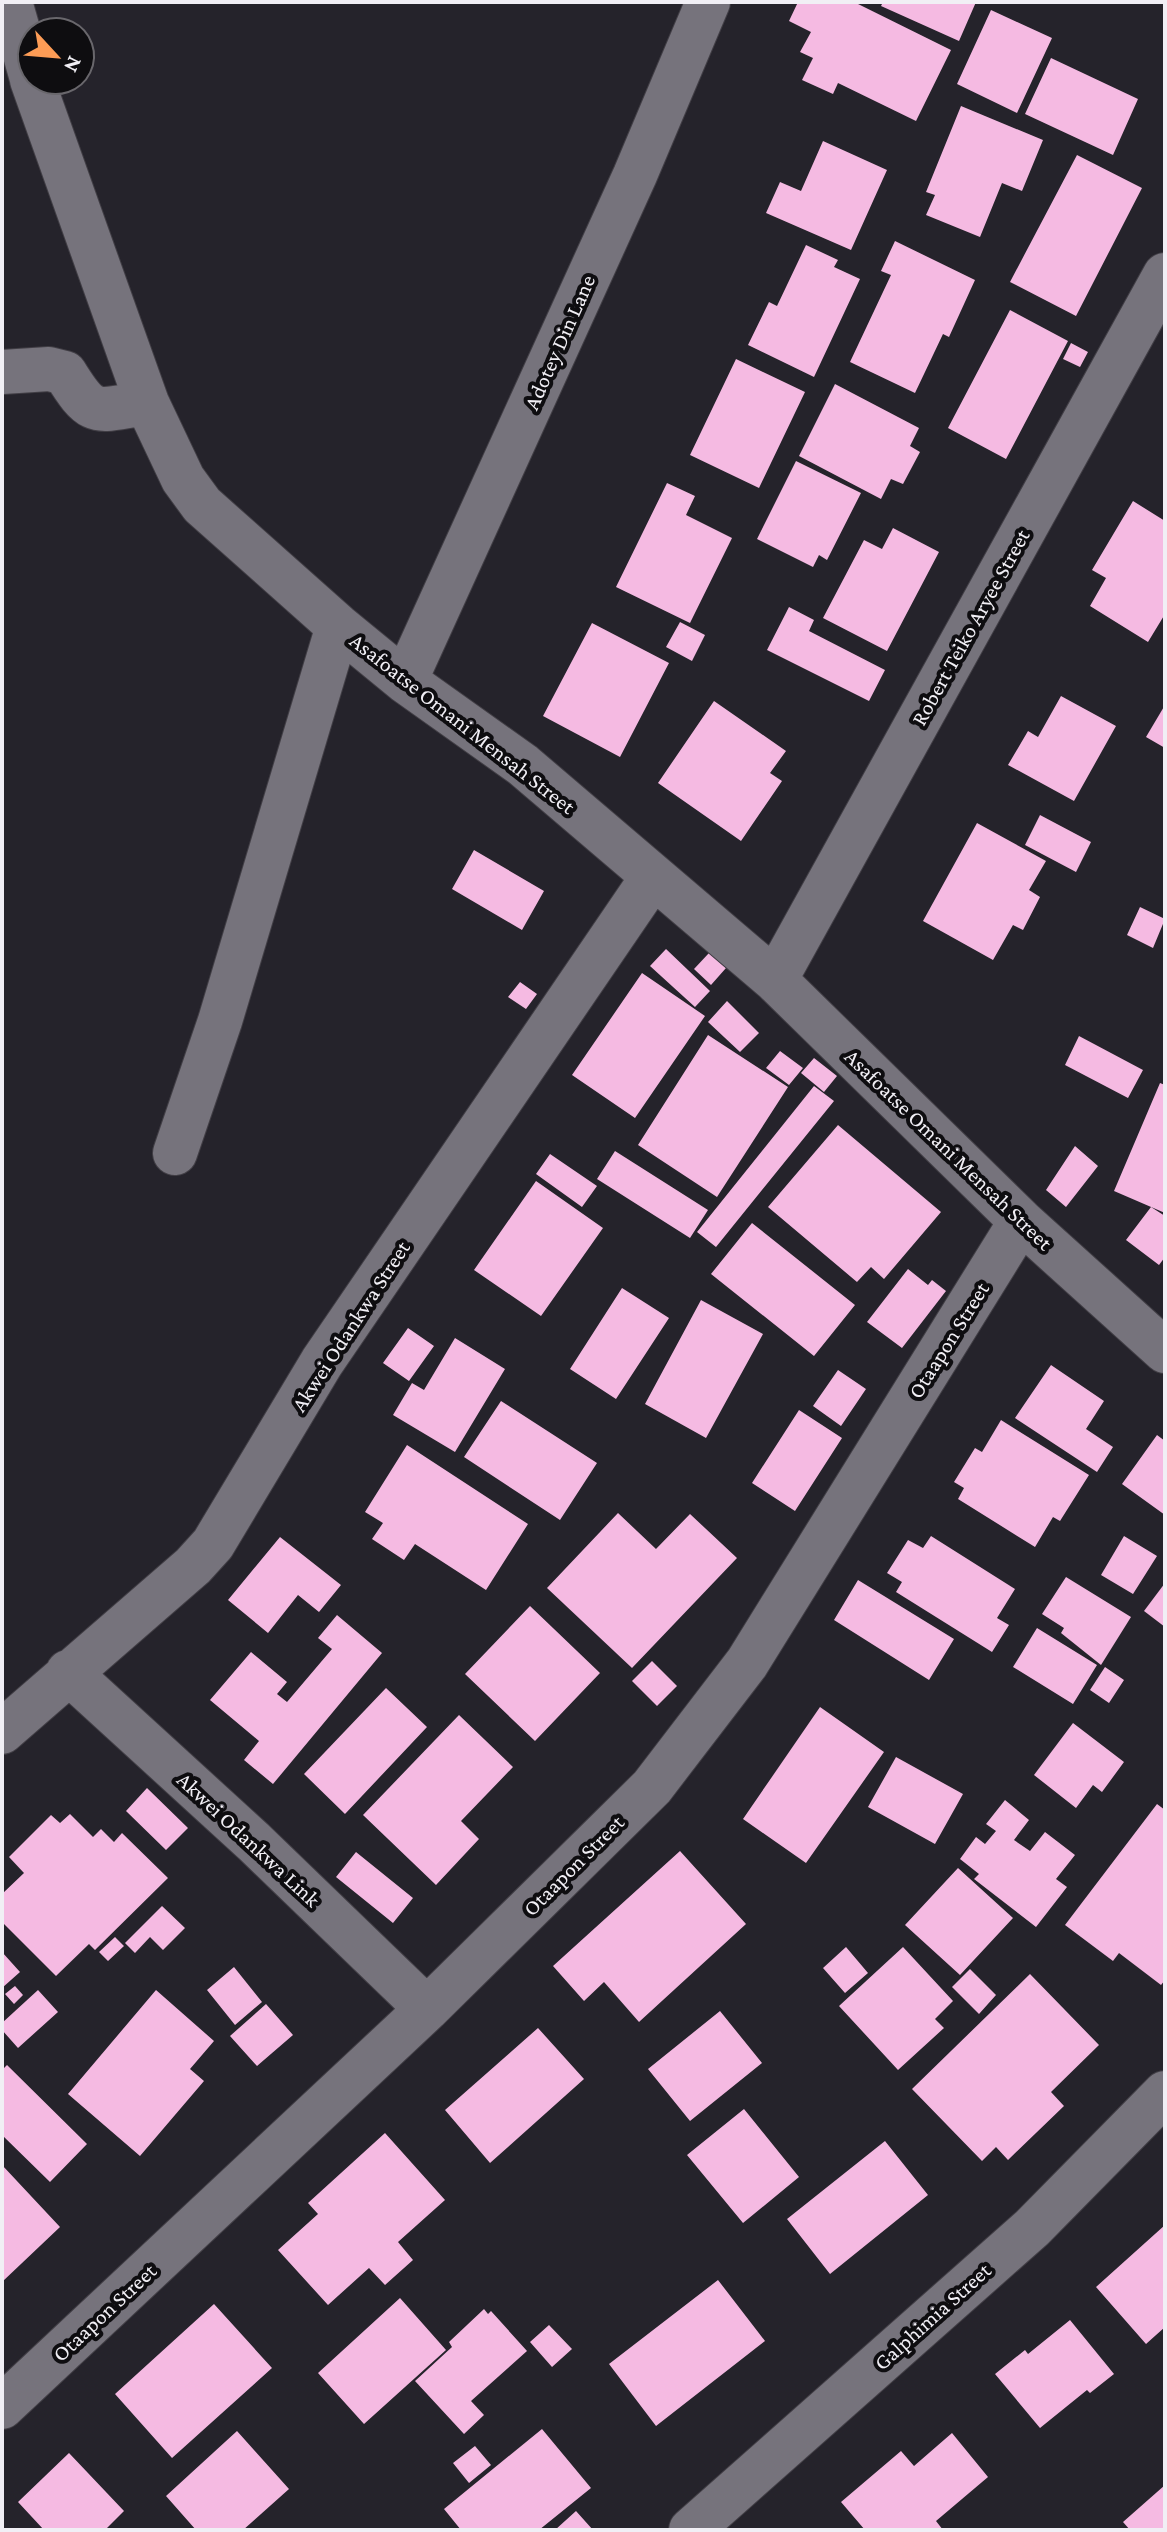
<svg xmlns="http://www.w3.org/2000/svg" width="1167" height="2532" font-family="'Crimson Pro',serif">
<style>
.building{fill:#f5bae2}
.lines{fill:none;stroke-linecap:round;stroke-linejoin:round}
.minor-casing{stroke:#413e45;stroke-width:46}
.minor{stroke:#76737c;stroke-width:44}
.labels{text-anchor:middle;stroke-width:8;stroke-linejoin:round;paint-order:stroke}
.street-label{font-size:22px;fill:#f1eff5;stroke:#0e0d10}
</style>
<rect width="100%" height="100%" fill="#25232b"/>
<!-- building -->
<path class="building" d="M798,2H854L951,50L916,121L838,83L833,94L802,80L813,58L800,52L811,32L789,21Z
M883,2H976L959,41L881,6Z
M991,10L1052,38L1017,113L957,84Z
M1051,58L1138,99L1113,155L1025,114Z
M961,106L1043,140L1022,191L1002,183L980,237L926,215L935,195L926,192Z
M823,141L887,170L851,250L766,213L780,182L801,191Z
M1077,155L1142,188L1076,316L1010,282Z
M895,241L975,280L949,337L943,334L915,393L850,362L891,275L881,271Z
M806,245L838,260L834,267L860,279L814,377L748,345L769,302L777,306Z
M1010,310L1068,341L1006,459L948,428Z
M1071,343L1088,352L1080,367L1063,359Z
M736,359L805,392L759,488L690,455Z
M835,384L919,428L910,446L920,452L903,484L891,479L881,499L799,456Z
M796,461L861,493L827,560L819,555L813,567L757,539Z
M667,483L695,496L686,515L732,538L690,623L616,587Z
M1133,501L1165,521V614L1148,642L1090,606L1106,578L1092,570Z
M893,528L939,552L887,651L823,618L864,540L882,549Z
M789,607L814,620L809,631L885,670L869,701L767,650Z
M680,622L705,635L692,661L666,647Z
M592,623L669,663L620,757L543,716Z
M1061,696L1116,726L1074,801L1008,765L1028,731L1038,737Z
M714,701L786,751L770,773L782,781L741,841L658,783Z
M1165,705V748L1146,737Z
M1040,815L1091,842L1076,872L1025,845Z
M977,823L1046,861L1029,890L1040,897L1023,930L1013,925L993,960L923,921Z
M474,850L544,891L522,930L452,889Z
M1140,907L1165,919L1153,948L1127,935Z
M666,949L710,991L695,1007L650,966Z
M709,953L726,968L711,985L694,969Z
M642,973L705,1016L635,1118L572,1075Z
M520,982L537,994L526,1009L508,997Z
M727,1001L759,1033L740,1052L708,1022Z
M708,1035L788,1087L717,1197L638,1145Z
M1079,1036L1143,1070L1128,1098L1065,1065Z
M780,1051L803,1068L789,1085L766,1068Z
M814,1058L837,1076L824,1092L801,1073Z
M1160,1083L1165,1085V1213L1114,1191Z
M814,1086L834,1101L716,1247L697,1232Z
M838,1125L941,1212L884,1279L871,1267L857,1282L768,1207Z
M1075,1146L1098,1166L1066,1207L1046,1190Z
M615,1151L708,1210L690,1238L597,1179Z
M550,1154L597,1186L582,1207L536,1174Z
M536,1181L603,1228L541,1316L474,1270Z
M1151,1207L1165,1216V1257L1159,1265L1126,1240Z
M752,1223L855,1305L814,1356L711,1274Z
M908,1269L928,1285L932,1280L946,1291L902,1348L867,1322Z
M622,1288L669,1318L616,1399L570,1369Z
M701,1300L763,1334L706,1438L645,1404Z
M408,1328L434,1346L409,1381L383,1363Z
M455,1338L505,1369L455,1452L393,1415L412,1383L424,1390Z
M1051,1365L1104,1401L1086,1429L1113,1447L1097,1472L1015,1418Z
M838,1370L866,1389L841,1426L813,1406Z
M501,1401L597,1463L560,1520L464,1457Z
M799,1410L842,1438L795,1511L752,1483Z
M1001,1420L1089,1475L1060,1521L1053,1517L1035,1547L958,1499L964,1488L954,1482L975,1448L982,1452Z
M1157,1435L1165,1441V1515L1122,1484Z
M407,1445L528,1524L486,1590L415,1544L404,1560L372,1539L383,1523L365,1512Z
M618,1513L656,1549L690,1514L737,1558L632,1668L547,1588Z
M931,1536L1015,1589L997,1618L1009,1625L992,1652L896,1592L902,1582L887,1573L908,1540L923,1548Z
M1124,1536L1157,1556L1133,1594L1101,1575Z
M280,1537L341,1585L319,1612L298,1595L268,1633L228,1600Z
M1066,1577L1131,1617L1101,1665L1061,1633L1064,1628L1042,1614Z
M858,1580L954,1639L929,1680L834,1620Z
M1165,1583V1627L1144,1611Z
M530,1606L600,1673L535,1741L465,1674Z
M337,1615L382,1653L273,1784L244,1760L259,1741L210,1700L251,1652L287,1682L277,1694L287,1702L332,1649L318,1638Z
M1037,1628L1097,1665L1073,1704L1013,1667Z
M652,1661L677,1686L657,1706L632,1681Z
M1105,1667L1124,1680L1109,1703L1090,1690Z
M386,1688L427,1727L345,1814L304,1774Z
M820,1707L884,1752L806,1863L743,1819Z
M459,1715L513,1767L461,1821L479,1839L436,1885L363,1815Z
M1073,1723L1124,1762L1102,1792L1093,1785L1076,1808L1034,1775Z
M896,1757L963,1794L935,1844L868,1807Z
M147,1788L188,1828L166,1850L126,1811Z
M1005,1800L1029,1820L1014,1840L1030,1851L1045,1832L1075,1855L1056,1879L1067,1887L1036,1927L974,1879L979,1874L960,1859L976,1837L985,1844L996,1831L986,1824Z
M1157,1804L1165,1810V1980L1161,1985L1119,1953L1113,1961L1065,1925Z
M70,1814L93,1837L101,1829L114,1842L122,1833L168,1878L95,1950L89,1944L56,1976L2,1922V1894L24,1873L9,1857L51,1815L60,1823Z
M680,1851L746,1924L639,2022L604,1982L584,2001L553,1966Z
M356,1852L413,1898L393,1923L336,1877Z
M958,1868L1013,1918L960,1975L905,1925Z
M162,1906L185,1928L163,1950L150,1937L135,1953L125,1943Z
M115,1937L124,1946L108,1961L99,1952Z
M846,1947L868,1973L845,1993L823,1968Z
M903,1947L953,2001L935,2019L944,2028L898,2070L839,2006Z
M2,1952L20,1972L2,1988Z
M234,1967L262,2002L235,2025L207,1990Z
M970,1969L996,1995L979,2014L952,1987Z
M1030,1974L1099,2045L1051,2092L1064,2106L1008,2160L996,2147L982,2161L912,2089Z
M15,1986L23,1995L14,2004L5,1994Z
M38,1990L58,2012L18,2048L2,2030V2023Z
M156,1990L214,2041L190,2069L204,2081L140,2156L68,2094Z
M266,2004L293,2035L257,2066L230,2036Z
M720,2011L762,2063L690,2121L648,2069Z
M538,2028L584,2079L490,2163L445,2110Z
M7,2065L87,2144L50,2182L2,2135V2070Z
M744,2109L799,2177L743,2223L687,2155Z
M385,2133L445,2200L398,2242L413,2260L385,2285L369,2268L328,2305L278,2250L318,2214L308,2203Z
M885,2141L928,2195L830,2274L787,2219Z
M2,2165L60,2227L2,2282Z
M1165,2225V2327L1146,2344L1096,2287Z
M718,2280L765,2341L656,2426L609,2364Z
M400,2298L446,2350L364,2424L318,2373Z
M214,2304L272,2368L172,2458L115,2394Z
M484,2309L488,2314L491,2311L527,2351L471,2401L484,2415L464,2434L415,2381L452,2347L449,2342Z
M1070,2320L1114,2374L1090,2393L1087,2390L1040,2428L995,2374L1025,2350L1028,2354Z
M549,2325L572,2349L552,2367L530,2342Z
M542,2429L591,2488L539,2530H461L444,2509Z
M237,2431L289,2489L243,2530H196L166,2496Z
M952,2433L988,2477L936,2521L943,2530H865L841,2502L901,2451L914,2466Z
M475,2446L491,2465L469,2483L453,2463Z
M69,2453L124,2511L105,2530H44L18,2502Z
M1165,2485V2530H1130L1123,2522Z
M576,2511L593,2530H555Z"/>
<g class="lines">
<!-- minor casing -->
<g class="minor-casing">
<path id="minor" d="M10,2L32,79
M32,80L147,403L183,479L202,505L338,626L405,681L523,765L775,980L1021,1221L1165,1351
M2,372L49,369L65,373C94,420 96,410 147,403
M405,681L635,175L708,2
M775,980L1165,275
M175,1153L220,1021L338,626
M68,1672L254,1842L427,2009
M2,1732L193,1566L213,1544L322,1362L652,878
M2,2407L427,2009L652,1787L747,1663L1021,1221
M691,2530L1032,2228L1165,2093"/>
</g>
<!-- minor -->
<use href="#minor" class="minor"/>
</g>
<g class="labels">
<!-- street labels -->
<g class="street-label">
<text transform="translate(559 342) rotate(-66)" y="8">Adotey Din Lane</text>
<text transform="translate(970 627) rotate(-61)" y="8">Robert Teiko Aryee Street</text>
<text transform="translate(463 723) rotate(38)" y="8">Asafoatse Omani Mensah Street</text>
<text transform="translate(949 1149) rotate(44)" y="8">Asafoatse Omani Mensah Street</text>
<text transform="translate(350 1326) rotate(-57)" y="8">Akwei Odankwa Street</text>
<text transform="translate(948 1340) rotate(-58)" y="8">Otaapon Street</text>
<text transform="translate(249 1839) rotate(43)" y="8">Akwei Odankwa Link</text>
<text transform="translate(573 1865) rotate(-45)" y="8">Otaapon Street</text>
<text transform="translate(104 2312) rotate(-43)" y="8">Otaapon Street</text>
<text transform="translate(932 2316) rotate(-42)" y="8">Galphimia Street</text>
</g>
</g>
<!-- border -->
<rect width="1167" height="2532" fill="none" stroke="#f1eff5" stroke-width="8"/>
<!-- north arrow -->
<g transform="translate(56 56) rotate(116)"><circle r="38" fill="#0e0d10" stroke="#69676c" stroke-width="2"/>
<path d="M0-6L14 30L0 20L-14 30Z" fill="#fd9c56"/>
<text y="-12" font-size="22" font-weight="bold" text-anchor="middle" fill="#f1eff5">N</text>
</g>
</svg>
